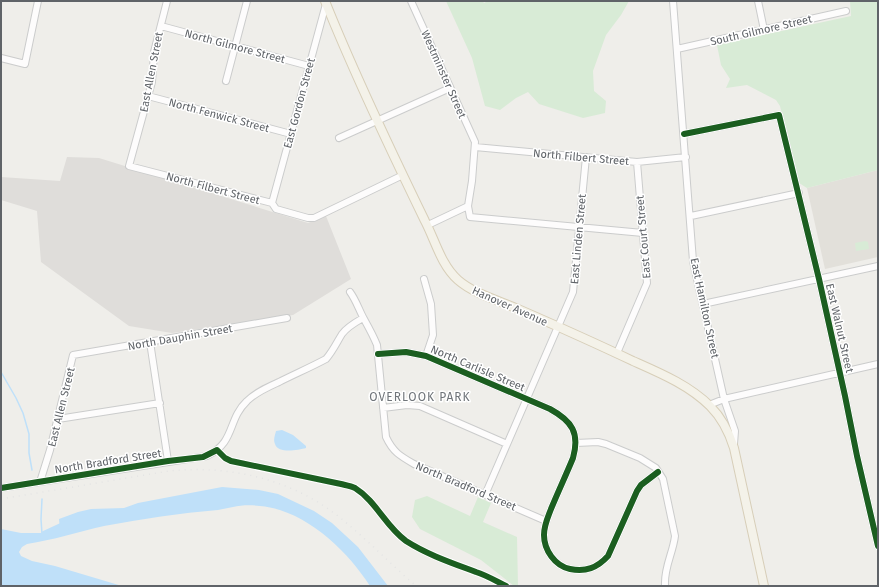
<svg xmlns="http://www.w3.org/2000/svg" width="879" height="587" font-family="'Fira Sans',sans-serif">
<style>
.industrial{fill:#dfddda}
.education{fill:#e2e0da}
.green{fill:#d8ebd6}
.water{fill:#bfe0f9}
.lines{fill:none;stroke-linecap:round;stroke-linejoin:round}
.stream{stroke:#bfe0f9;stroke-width:1.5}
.river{stroke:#bfe0f9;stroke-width:9}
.minor-casing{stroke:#cbcccc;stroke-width:8}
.major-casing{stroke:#d7ceb8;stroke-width:10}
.minor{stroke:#fdfcfc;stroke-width:6}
.major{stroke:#f4f2e9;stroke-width:8}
.rail{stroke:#e4e4e4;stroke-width:1.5;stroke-dasharray:1 5;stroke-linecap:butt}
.cycleway-casing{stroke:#fff;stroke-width:8}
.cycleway{stroke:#1b5e20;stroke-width:6}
.labels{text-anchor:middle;stroke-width:3;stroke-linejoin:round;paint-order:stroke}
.street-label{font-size:11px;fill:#5f6368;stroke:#fff}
.neighbourhood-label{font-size:12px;letter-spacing:1px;fill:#70757a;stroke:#fff}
</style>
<rect width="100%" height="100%" fill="#efeeea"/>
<!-- industrial -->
<path class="industrial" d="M67,157L99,158L308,223L326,216L351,279L293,315L172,333L129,326L41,262L37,211L1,200V177L60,181Z"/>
<!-- education -->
<path class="education" d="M878,170V257L825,269L807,188Z"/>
<!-- green -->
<path class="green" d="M446,1H480L485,3L486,1H629L621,15L606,35L593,71L594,91L606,101L605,113L583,118L539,104L528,92L516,98L500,110L485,106L472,58Z
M850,1H878V170L807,188L799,183L780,106L776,100L747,85L726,88L730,79L721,65L717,45L851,16Z
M865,241L868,242L869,249L856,251L855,243Z
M427,496L470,516L478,497L491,503L483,522L517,537L518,586H514L481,560L420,529L412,517L415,500Z"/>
<!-- water -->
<path class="water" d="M282,430L293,435L306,446V448C298,450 278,454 275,444C273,440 275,435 276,431Z
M222,487L259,490L278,494L314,511L332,523L358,547L388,586H370C347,550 305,510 260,506C252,505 241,505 233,507C228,508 223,509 218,510C180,513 142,519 104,526C78,532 53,540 27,544L22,547L19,552L21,556L32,561L55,566L122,586H1V529L21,533H42L60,530L59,519L78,512L91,509L124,508L138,503Z"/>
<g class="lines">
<!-- stream -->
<path class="stream" d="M1,372L16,398L23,413L29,434V453L32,470
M42,534L41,519L42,499"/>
<!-- river -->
<path class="river" d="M45,535L71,523"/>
<!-- minor casing -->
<g class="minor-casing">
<path id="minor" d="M167,1L154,52L152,82L129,166L272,203L276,209L308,218H314L403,175
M411,1L475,142L472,181L468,206L470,217L643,233
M673,1L693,261L724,399L735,431L734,444
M758,1L764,30
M161,26L309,66
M677,49L846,11
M1,58L25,64L38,1
M226,81L247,1
M148,96L291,134
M684,134L779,115L819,279L845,396L857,456L878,546
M339,138L450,88
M475,147L637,162L686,157
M272,203L326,4
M691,216L799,193
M428,225L468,206
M424,279L431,304L433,335L426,356
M350,292C356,300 359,310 364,319C369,328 373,335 377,345L386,437C393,452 400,456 414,464L546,521
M703,304L878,266
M150,342L168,461
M617,353L647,283L637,162
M378,354L406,352L426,356L550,409C572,421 580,433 573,458C566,475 558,492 551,509C548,517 544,525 544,535C544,550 555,566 570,569C586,572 597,568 608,556L637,491L641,485L658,472
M709,405L724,399L878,364
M383,408L407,405L420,406L507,444
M58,419L160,403
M576,443L598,442L606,444L640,458L656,468L663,479L675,536C673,553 664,567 665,585
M40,482L50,450L73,355L287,318
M1,488L207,456C236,442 227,420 247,401C256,392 268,387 279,382C295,374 311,367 326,359C333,351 337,342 342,334C347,327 356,322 363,318
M485,495L573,292L586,157"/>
</g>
<!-- major casing -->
<g class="major-casing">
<path id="major" d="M325,1C355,76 390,149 425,221C435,240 441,265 458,280C474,294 498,300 518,309C557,326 595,343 633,361C660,373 689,385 710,406C722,418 729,432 734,448L764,586"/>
</g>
<!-- minor -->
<use href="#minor" class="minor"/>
<!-- major -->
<use href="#major" class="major"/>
<!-- rail -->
<path class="rail" d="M1,499L169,471C227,465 287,478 334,513C363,535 388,562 416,586"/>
<!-- cycleway casing -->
<g class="cycleway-casing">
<path id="cycleway" d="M684,134L779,115L819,279L845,396L857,456L878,546
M378,354L406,352L426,356L550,409C572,421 580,433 573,458C566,475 558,492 551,509C548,517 544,525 544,535C544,550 555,566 570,569C586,572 597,568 608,556L637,491L641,485L658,472
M1,488L168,461L203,457L217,450L225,458L231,461L341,484C345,485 351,486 355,488C376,501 386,527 406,541C428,555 452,563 476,572C486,575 496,581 506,586"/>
</g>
<!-- cycleway -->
<use href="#cycleway" class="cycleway"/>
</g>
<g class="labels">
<!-- street labels -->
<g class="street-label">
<text transform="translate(761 30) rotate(-13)" y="4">South Gilmore Street</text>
<text transform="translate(235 46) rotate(15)" y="4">North Gilmore Street</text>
<text transform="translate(151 72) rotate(-79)" y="4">East Allen Street</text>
<text transform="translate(444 74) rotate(66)" y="4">Westminster Street</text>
<text transform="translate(299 103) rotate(-75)" y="4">East Gordon Street</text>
<text transform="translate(219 115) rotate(15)" y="4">North Fenwick Street</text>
<text transform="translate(581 157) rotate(5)" y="4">North Filbert Street</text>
<text transform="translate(213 188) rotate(15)" y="4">North Filbert Street</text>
<text transform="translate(643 237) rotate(-95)" y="4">East Court Street</text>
<text transform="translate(578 239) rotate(-85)" y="4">East Linden Street</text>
<text transform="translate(510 306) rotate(24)" y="4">Hanover Avenue</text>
<text transform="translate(705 308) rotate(78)" y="4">East Hamilton Street</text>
<text transform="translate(840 328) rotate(77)" y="4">East Walnut Street</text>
<text transform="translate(180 337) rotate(-10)" y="4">North Dauphin Street</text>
<text transform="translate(478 368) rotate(23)" y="4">North Carlisle Street</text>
<text transform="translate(61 407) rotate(-76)" y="4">East Allen Street</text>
<text transform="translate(108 461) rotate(-9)" y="4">North Bradford Street</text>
<text transform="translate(466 486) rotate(23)" y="4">North Bradford Street</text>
</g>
<!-- neighbourhood labels -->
<g class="neighbourhood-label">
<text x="420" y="401">OVERLOOK PARK</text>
</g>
</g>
<!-- border -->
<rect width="879" height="587" fill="none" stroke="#5f6368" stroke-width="4"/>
</svg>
